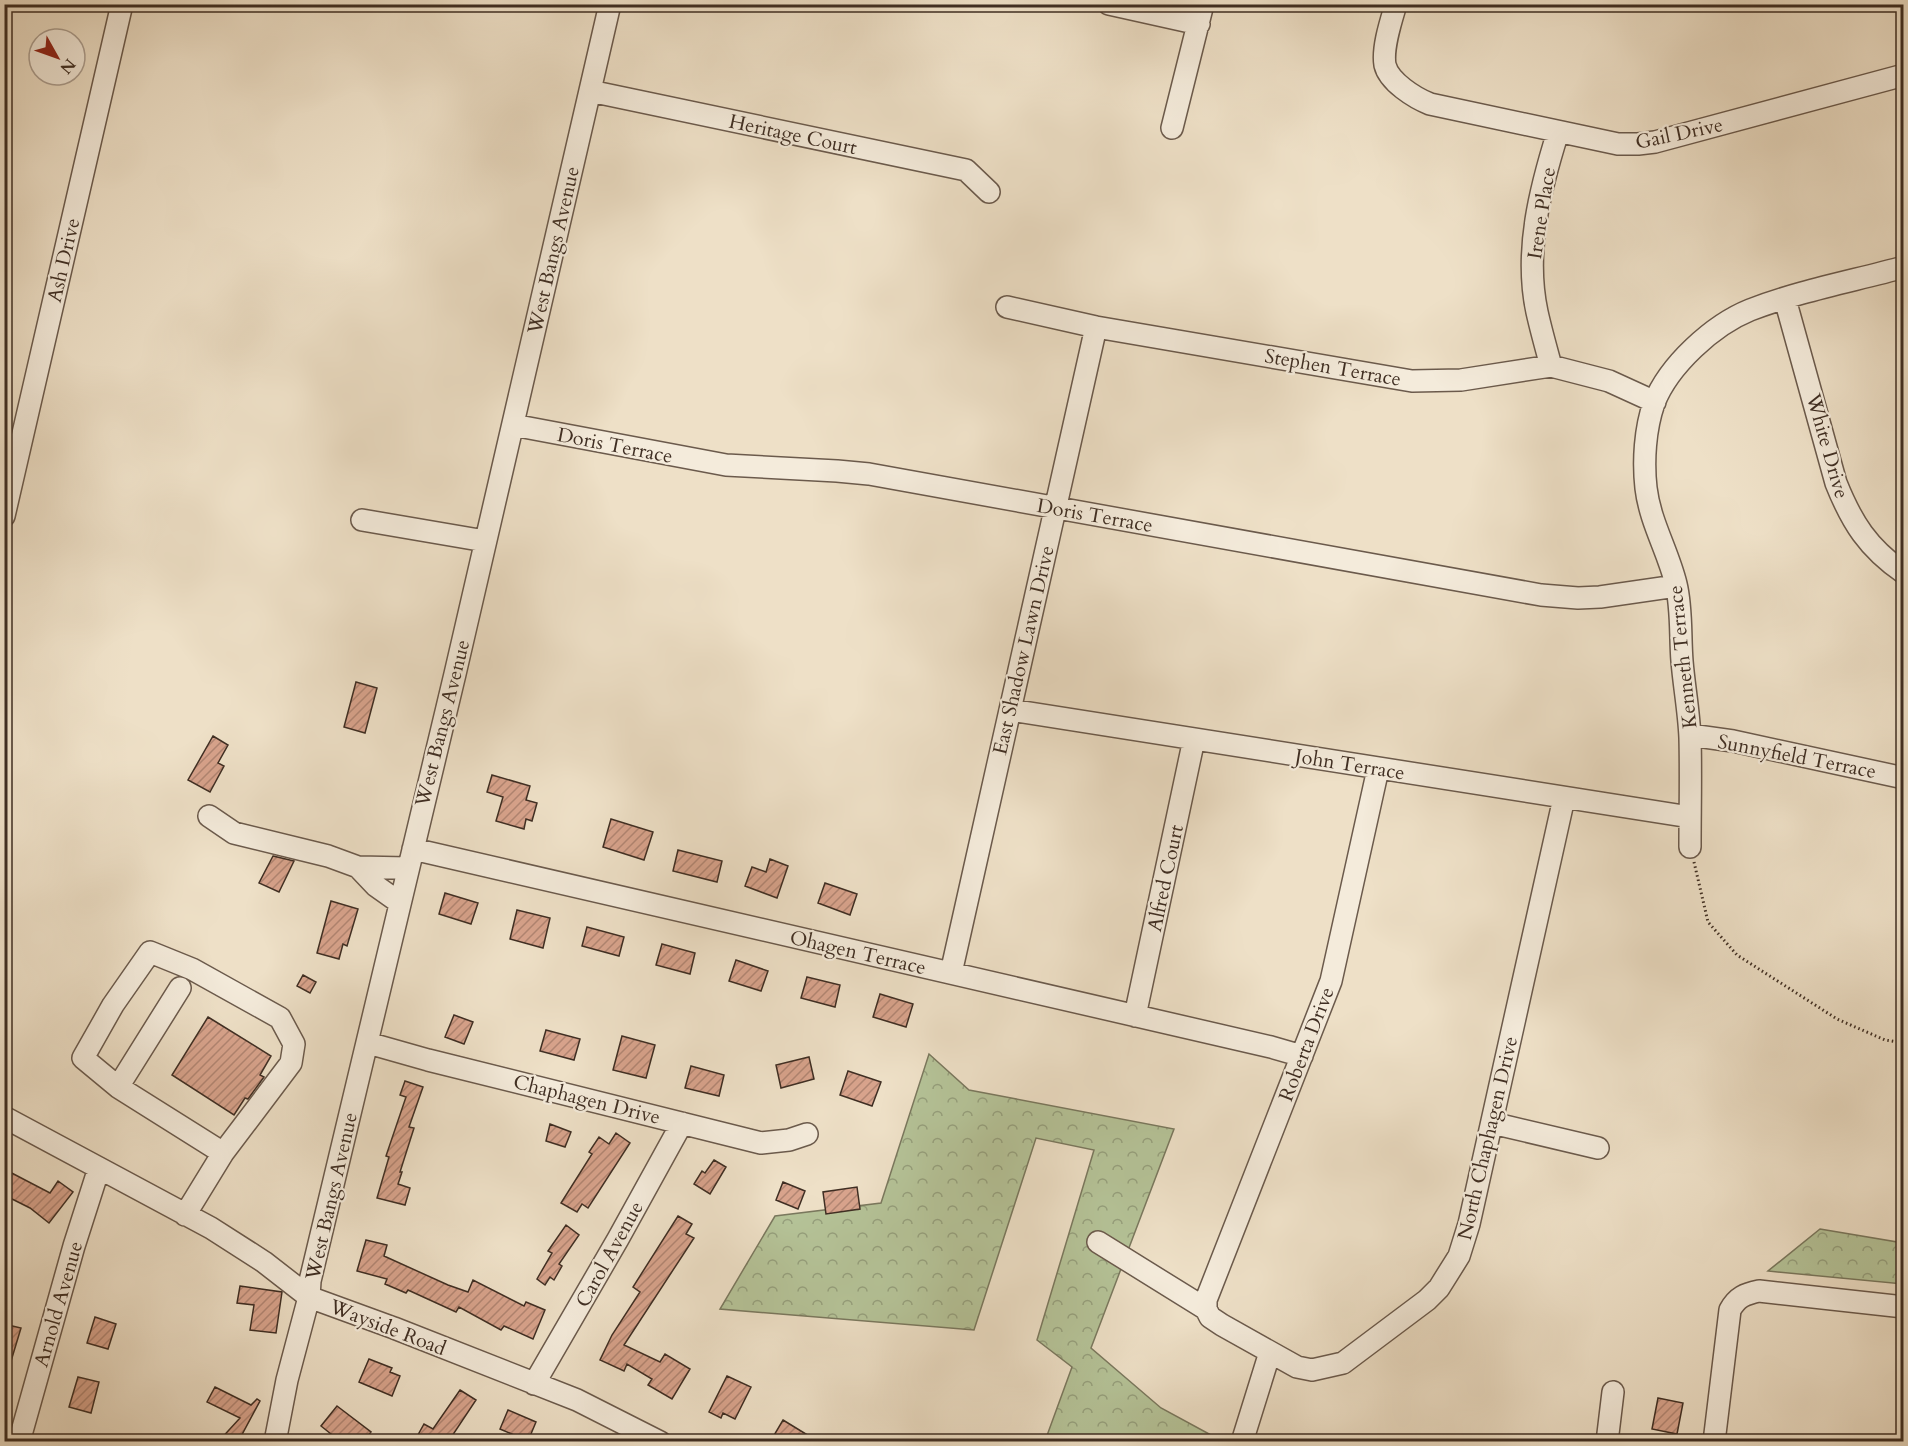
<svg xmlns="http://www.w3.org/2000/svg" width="1908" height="1446" font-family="Cardo,serif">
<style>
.forest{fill:url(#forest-crowns);stroke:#7a785e;stroke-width:1.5}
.building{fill:url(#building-hatch);stroke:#3f2e23;stroke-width:1.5}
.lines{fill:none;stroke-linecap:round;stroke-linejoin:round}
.minor-casing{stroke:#6b5a4c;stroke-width:24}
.path{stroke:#3f2e23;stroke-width:3;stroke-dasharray:1.5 3;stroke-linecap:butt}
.minor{stroke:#f4ebdb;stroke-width:21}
.labels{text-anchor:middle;stroke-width:4.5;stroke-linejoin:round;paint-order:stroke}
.street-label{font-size:20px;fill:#3f2e23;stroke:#f4ebdb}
</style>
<defs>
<pattern id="forest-crowns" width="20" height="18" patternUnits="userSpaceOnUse" patternTransform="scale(1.5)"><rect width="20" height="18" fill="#b5c398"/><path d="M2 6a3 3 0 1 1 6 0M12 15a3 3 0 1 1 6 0" fill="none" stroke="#959f7c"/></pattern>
<pattern id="building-hatch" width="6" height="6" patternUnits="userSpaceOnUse" patternTransform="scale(1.5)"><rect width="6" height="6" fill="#d8a38c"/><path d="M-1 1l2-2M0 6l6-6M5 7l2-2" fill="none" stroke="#b18572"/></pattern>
</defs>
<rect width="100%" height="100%" fill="#eee0c7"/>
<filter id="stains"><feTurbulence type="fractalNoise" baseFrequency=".00333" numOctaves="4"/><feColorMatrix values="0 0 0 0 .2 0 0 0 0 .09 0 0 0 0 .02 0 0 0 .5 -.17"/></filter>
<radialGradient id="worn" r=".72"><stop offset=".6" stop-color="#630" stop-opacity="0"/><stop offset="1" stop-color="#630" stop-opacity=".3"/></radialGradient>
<!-- forest -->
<path class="forest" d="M929,1054L969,1090L1174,1129L1091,1348L1161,1408L1222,1441H1045L1072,1367L1037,1340L1094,1150L1036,1138L974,1330L720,1309L775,1216L881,1203Z
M1820,1229L1903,1243V1284L1768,1271Z"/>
<!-- building -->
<path class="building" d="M356,682L377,688L365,733L344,727Z
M213,736L228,745L218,763L224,766L210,792L188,780Z
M492,775L530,786L526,800L537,803L532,821L526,819L524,829L496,821L503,797L487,792Z
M611,819L653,832L644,860L603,847Z
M678,850L722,861L717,882L673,871Z
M273,856L294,861L279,892L259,883Z
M770,859L788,866L777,898L745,886L752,867L766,872Z
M825,883L857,894L850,915L818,903Z
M445,893L478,903L471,924L439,914Z
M331,901L358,909L347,946L343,944L339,959L317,953Z
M517,910L550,918L543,948L510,939Z
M587,927L624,937L619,956L582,946Z
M662,944L695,953L690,974L656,965Z
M736,960L768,971L761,991L729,981Z
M303,975L316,982L310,993L297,986Z
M807,977L840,985L835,1007L801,998Z
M880,994L913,1004L906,1027L873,1017Z
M454,1015L473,1022L464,1044L445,1037Z
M208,1017L271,1056L260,1075L264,1077L248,1099L245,1098L234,1115L172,1075Z
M546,1030L580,1039L574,1060L540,1051Z
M622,1036L655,1045L646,1078L613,1070Z
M809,1057L814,1079L781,1088L776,1065Z
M691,1066L724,1075L719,1096L685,1088Z
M848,1071L881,1082L872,1106L840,1095Z
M405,1081L423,1087L409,1127L414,1128L400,1172H402L398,1184L410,1188L405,1205L377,1198L389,1157L386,1156L406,1097L400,1095Z
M550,1124L571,1132L565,1147L546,1141Z
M616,1133L630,1143L588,1208L582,1204L577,1212L561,1203L592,1154L589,1152L599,1137L609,1144Z
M714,1160L726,1167L710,1194L694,1184L702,1171L705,1173Z
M4,1169L50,1193L58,1181L73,1192L49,1223L30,1208L4,1195Z
M783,1182L805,1191L798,1209L776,1200Z
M857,1187L860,1209L826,1214L823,1192Z
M678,1216L692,1224L686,1234L694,1238L624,1345L660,1362L665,1354L690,1369L672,1399L648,1385L652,1379L627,1364L624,1371L600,1360L612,1335L640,1292L633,1287Z
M566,1225L579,1235L559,1264L562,1266L554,1280L550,1277L545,1285L537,1279L552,1253L548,1251Z
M366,1240L387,1245L384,1256L448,1285L468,1292L473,1280L524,1306L526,1302L545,1310L533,1339L504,1326L501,1330L459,1307L456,1312L408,1290L406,1293L385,1284L387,1279L357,1271Z
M240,1286L282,1292L276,1333L250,1330L254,1305L237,1303Z
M95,1317L116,1324L108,1349L87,1343Z
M4,1324L21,1328L8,1371L4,1370Z
M369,1359L392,1368L390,1372L400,1376L392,1396L359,1382Z
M727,1376L751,1387L735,1419L723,1413L721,1418L709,1412Z
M78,1377L99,1382L91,1413L69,1407Z
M215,1387L251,1405L257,1399L260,1401L238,1442H218L240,1418L207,1402Z
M460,1390L476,1400L450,1439L455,1442H414L424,1424L433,1429Z
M1658,1398L1683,1403L1677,1434L1652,1429Z
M337,1406L371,1432L363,1442H341L321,1426Z
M508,1410L536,1422L528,1441L500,1429Z
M783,1420L819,1442H770Z"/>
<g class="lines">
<!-- minor casing -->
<g class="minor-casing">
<path id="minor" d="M1109,4L1199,24
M1396,4C1391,21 1382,48 1385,65C1389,82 1415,98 1430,104L1618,144H1638L1655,142L1904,75
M590,91L966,170L989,192
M1172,128L1203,4
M1785,299L1836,483C1852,523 1868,548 1904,573
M1007,307L1096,327L1412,381L1461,380L1551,366L1609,381L1655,402
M1551,366C1546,348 1541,330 1537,312C1524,252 1540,189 1558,132
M513,425L726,465L837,471L869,474L1541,595L1578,598L1600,597L1676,586
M4,516L122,4
M362,520L485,541
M1010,710L1690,817
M1690,735L1733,741L1904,778
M209,816L234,833L328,856L358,867L408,868
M1690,847C1690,810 1691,774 1690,738C1689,712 1684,686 1682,661C1680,636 1682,608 1676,584C1668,551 1650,522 1646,488C1643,461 1645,429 1654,403C1669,365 1713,325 1750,310C1799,291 1853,281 1904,267
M413,849L1271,1047L1302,1056
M358,867L376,886L400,903
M951,973L1096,327
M180,988L118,1087L223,1153L185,1215
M1135,1016L1194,739
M368,1043L428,1060L761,1143L789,1140L807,1134
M118,1087L83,1058L113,1005L150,952L192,969L280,1018L294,1044L291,1063L223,1153
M4,1117L211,1228L264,1262L309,1297L394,1328L577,1400L660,1442
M1492,1123L1598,1148
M1098,1242L1206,1309L1210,1317L1222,1325L1297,1367L1312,1370L1343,1363L1427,1300L1439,1288L1459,1256L1469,1224L1564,798
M1206,1309V1300L1331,981L1378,769
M534,1384L618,1239L682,1123
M19,1442L74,1246L99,1168
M275,1442L287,1380L309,1297L310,1281L455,674L610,4
M1242,1442L1270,1352
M1607,1442L1613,1392
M1714,1442L1730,1310C1737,1297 1745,1294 1759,1291L1904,1307"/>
</g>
<!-- path -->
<path class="path" d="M1694,862L1708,922L1737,955L1837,1019L1885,1040L1904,1043"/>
<!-- minor -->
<use href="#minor" class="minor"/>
</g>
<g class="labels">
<!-- street labels -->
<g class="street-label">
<text transform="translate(1679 133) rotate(-12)" y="7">Gail Drive</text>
<text transform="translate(793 134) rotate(12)" y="7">Heritage Court</text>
<text transform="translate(1541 213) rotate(-81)" y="7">Irene Place</text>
<text transform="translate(553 250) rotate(-77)" y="7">West Bangs Avenue</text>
<text transform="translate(63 260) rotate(-77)" y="7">Ash Drive</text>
<text transform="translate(1333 367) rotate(10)" y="7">Stephen Terrace</text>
<text transform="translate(615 445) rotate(11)" y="7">Doris Terrace</text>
<text transform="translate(1828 446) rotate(74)" y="7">White Drive</text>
<text transform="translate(1095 515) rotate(10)" y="7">Doris Terrace</text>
<text transform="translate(1023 650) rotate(-77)" y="7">East Shadow Lawn Drive</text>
<text transform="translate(1682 657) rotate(-96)" y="7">Kenneth Terrace</text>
<text transform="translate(442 723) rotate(-76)" y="7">West Bangs Avenue</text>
<text transform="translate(1797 756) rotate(11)" y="7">Sunnyfield Terrace</text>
<text transform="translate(1350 764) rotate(9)" y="7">John Terrace</text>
<text transform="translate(1165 878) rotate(-78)" y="7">Alfred Court</text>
<text transform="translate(858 952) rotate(13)" y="7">Ohagen Terrace</text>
<text transform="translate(1306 1044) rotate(-69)" y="7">Roberta Drive</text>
<text transform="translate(587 1099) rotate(14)" y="7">Chaphagen Drive</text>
<text transform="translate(1487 1138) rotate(-77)" y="7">North Chaphagen Drive</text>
<text transform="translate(331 1196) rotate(-77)" y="7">West Bangs Avenue</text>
<text transform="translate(609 1254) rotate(-61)" y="7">Carol Avenue</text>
<text transform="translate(58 1304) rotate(-74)" y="7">Arnold Avenue</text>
<text transform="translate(388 1327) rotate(21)" y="7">Wayside Road</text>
</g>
</g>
<!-- margin -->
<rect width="1908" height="1446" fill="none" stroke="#eee0c7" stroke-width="24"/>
<rect x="6" y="6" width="1896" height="1434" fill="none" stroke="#3f2e23" stroke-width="3"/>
<rect x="12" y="12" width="1884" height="1422" fill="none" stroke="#3f2e23" stroke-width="1.5"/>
<!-- north arrow -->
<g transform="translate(57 57) rotate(130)"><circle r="28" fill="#f4ebdb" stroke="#ac9f91" stroke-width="1.5"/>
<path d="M0-4.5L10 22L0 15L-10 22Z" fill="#8f2418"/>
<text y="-9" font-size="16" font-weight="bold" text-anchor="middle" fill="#3f2e23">N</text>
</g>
<rect width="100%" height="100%" filter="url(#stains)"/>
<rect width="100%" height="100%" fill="url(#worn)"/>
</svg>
